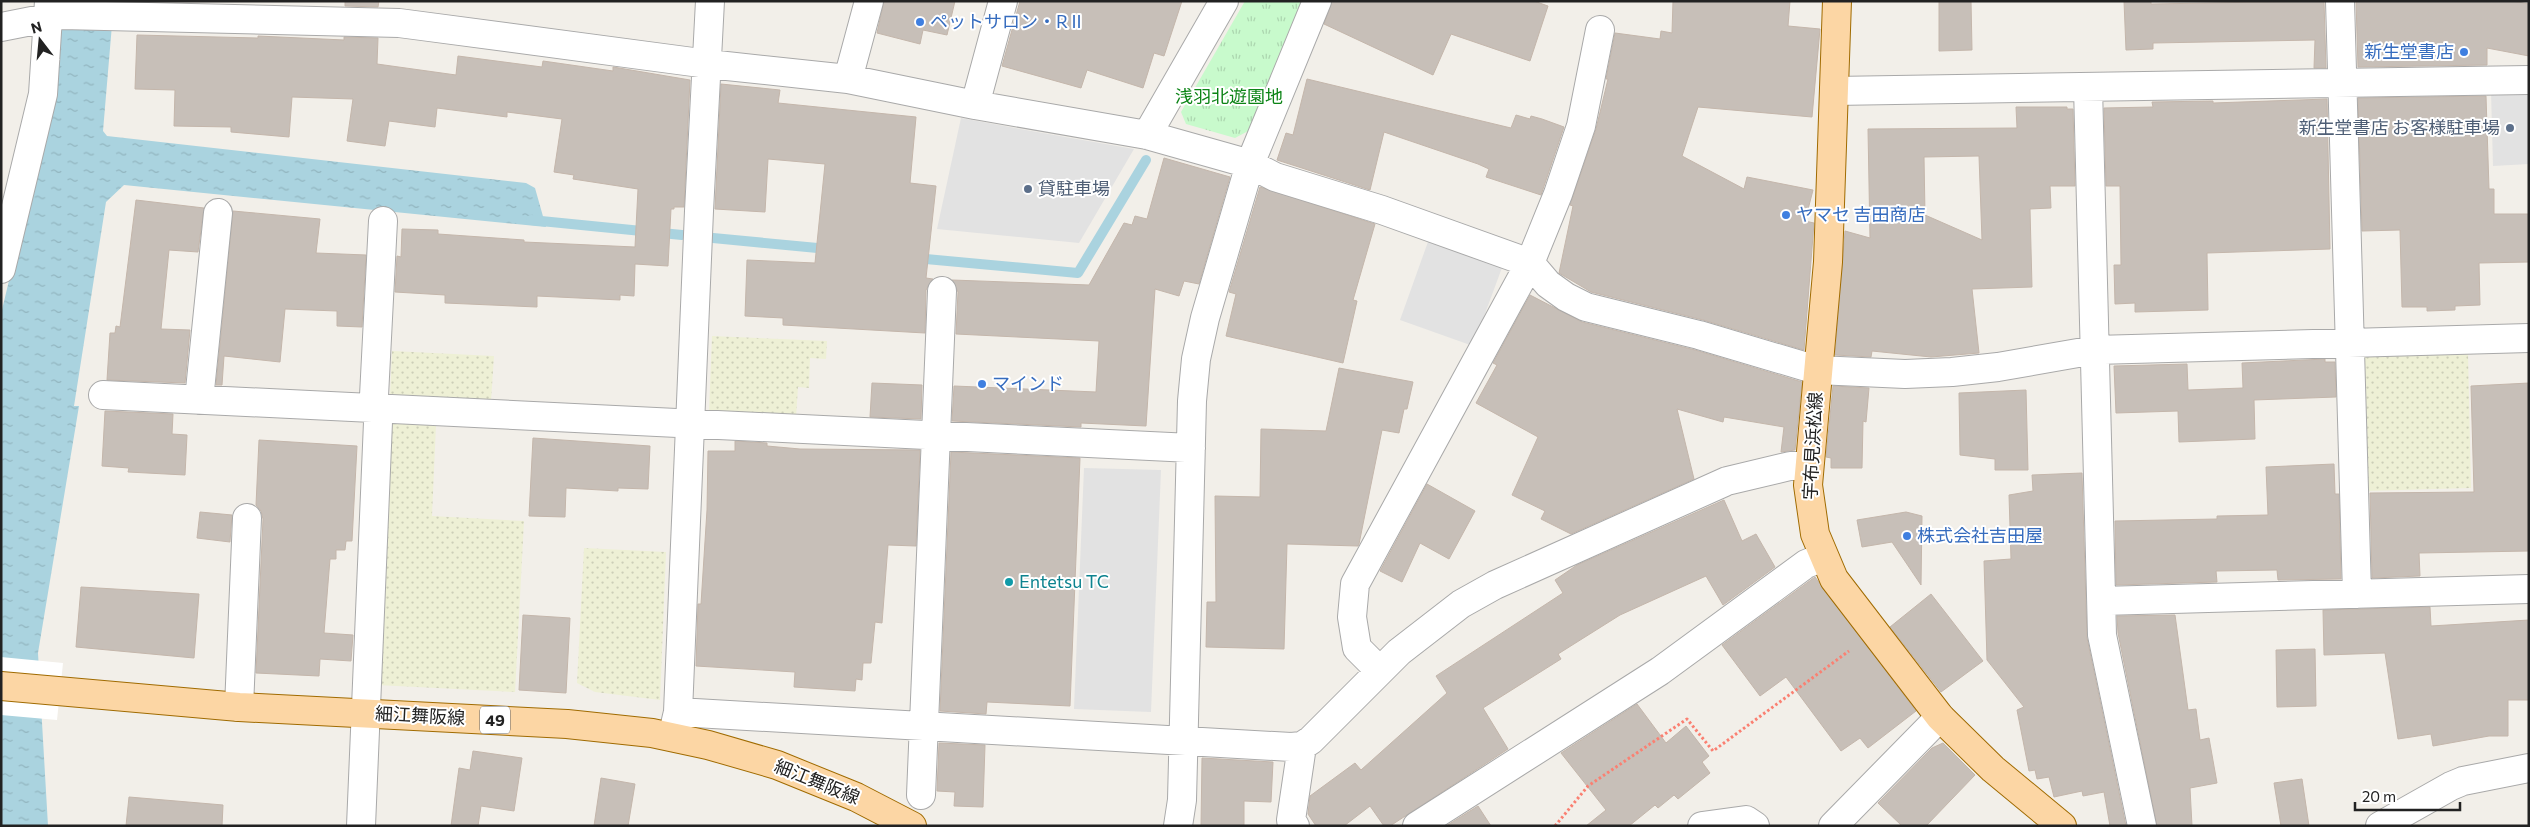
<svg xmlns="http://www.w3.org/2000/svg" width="2530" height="827" font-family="Commissioner,'Noto Sans JP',sans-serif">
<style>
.farmland{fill:url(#farmland-dots)}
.park{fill:url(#park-tufts)}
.parking{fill:#e2e2e2}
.water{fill:url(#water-ripples)}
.pier{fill:#fff}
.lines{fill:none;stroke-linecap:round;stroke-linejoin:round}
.stream{stroke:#aad3df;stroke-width:10}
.building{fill:#c7bfb8;stroke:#c4b6ab;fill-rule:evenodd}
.minor-casing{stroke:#a9a9a9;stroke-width:30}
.major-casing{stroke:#a06b00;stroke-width:30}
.path{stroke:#fa8072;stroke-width:3;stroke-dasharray:2.5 2.5;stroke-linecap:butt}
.minor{stroke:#fff;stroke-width:28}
.major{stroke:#fcd6a4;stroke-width:28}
.shop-dot{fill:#3f7fe0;stroke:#fff;stroke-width:2}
.service-dot{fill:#5c6f8a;stroke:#fff;stroke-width:2}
.culture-dot{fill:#0f9aa8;stroke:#fff;stroke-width:2}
.labels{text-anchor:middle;stroke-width:4;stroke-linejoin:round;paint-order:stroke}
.shield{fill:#fff;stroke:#646464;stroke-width:1}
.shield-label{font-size:16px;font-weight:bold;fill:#222}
.shop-label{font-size:18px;fill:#366cbe;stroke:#fff;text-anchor:start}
.park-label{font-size:18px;fill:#0c8416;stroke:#fff}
.service-label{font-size:18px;fill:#4e5e75;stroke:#fff;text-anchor:end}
.street-label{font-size:18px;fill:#222;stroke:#fff}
.culture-label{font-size:18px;fill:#0d838f;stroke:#fff;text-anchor:start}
</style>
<defs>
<pattern id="farmland-dots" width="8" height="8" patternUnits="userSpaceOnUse" patternTransform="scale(1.25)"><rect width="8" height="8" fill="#eef0d5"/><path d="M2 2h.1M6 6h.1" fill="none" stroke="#ccceb7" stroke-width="1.8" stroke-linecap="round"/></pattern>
<pattern id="park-tufts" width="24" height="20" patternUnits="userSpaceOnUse" patternTransform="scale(1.25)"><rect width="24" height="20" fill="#c8facc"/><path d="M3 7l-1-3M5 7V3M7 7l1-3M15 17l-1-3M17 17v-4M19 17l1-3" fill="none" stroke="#acd6af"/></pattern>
<pattern id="water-ripples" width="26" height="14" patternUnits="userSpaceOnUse" patternTransform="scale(1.25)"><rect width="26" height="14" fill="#aad3df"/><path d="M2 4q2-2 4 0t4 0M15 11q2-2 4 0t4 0" fill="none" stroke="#92b5bf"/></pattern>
</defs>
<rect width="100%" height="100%" fill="#f2efe9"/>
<!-- farmland -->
<path class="farmland" d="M712,336L827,341L826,359L810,358L809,388L798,387L796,417L709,412Z
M392,351L494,356L491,401L390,397Z
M2468,353L2471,488L2364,491L2361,356Z
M388,422L436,425L432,516L524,521L515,692L377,685Z
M584,548L666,552L660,700L595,692L577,683Z"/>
<!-- park -->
<path class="park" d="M1245,1H1306L1252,129L1235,138L1186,124L1181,112Z"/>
<!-- parking -->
<path class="parking" d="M2491,91H2529V164L2493,166Z
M961,118L1037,132L1134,149L1079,243L937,229Z
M1429,239L1503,265L1473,346L1400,320Z
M1084,468L1161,470L1151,712L1074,709Z"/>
<!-- water -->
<path class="water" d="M70,1H114L103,131L107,136L526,183L535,188L546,227L124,185L106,202L74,406H79L38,653L48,826H1V314L55,88L56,37Z"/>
<!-- pier -->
<path class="pier" d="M1,657L63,663L57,720L1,715Z"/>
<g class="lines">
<!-- stream -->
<path class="stream" d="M531,220L682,235
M713,238L828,249
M915,258L1078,273L1146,160"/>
</g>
<!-- building -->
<path class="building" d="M345,1H379L378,7L345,6Z
M884,1H955L947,35L923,30L920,44L877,33Z
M1020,1H1182L1164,56L1154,53L1143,88L1087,70L1081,88L1002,66Z
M1332,1H1534L1548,6L1530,61L1451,34L1433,75L1324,24Z
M1673,1H1790L1788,26L1820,29L1812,117L1698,107L1682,156L1744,189L1747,177L1813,190L1805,221L1814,223L1804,350L1703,320L1591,292L1559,273L1573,206L1570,205L1596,129L1608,79H1606L1615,33L1660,39L1661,31L1672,33Z
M1939,1H1971L1972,50L1939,51Z
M2124,1H2151V4L2324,1L2326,68H2314L2315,40L2153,43V49L2126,50Z
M2356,1H2512L2529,4V56L2487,48V65L2358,67Z
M137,35L258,38V36L344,40V37L378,38L377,64L456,75L458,56L542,67L543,61L613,71V67L690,80L684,207H674V209H671L668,266L635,264L634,296L620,295V300L537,296V307L445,303V295L395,292L397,256L401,257L402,229L438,230V234L524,240V242L635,247L638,189L573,179L574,175L554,172L562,119L507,112V117L437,108L435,127L389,121L385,146L347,141L353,99L292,97L289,137L231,132V127L174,126L175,90L135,89Z
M1307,79L1511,128L1516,115L1530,119L1531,116L1542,119L1564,127L1541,195L1486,177L1489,169L1478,164L1384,132L1370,190L1277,160L1286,133L1293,135Z
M721,84L780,90L778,103L916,117L910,183L936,186L926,278L933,279L926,290L925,333L783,325V318L745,316L747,260L815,263L825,164L768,159L765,212L715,209Z
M2486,96L2489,189H2494V214H2529V262L2479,263L2480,305L2455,306V310L2427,311V307H2402L2400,230L2362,231L2358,98Z
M2327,99L2330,249L2207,253L2208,310L2135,312V303L2115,304L2114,265H2121L2120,186H2106L2104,108L2153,107L2152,102L2213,101V103Z
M2016,107H2067V109H2073L2075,186H2050L2051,208L2030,209L2032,287L1972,289L1979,353L1931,357L1872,351L1871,357L1835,355L1845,231L1870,238L1868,129L2017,128ZM1979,156L1982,240L1925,215L1924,157Z
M1164,158L1230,177L1199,284L1184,281L1179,296L1155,289L1146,426L1081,423V427L952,421L954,386L1096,392L1099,341L956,334L958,292L952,280L1089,285L1124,223L1132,225L1135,216L1147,219Z
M1260,187L1375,224L1353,300L1357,301L1343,363L1226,336L1236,294L1229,292Z
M136,200L204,208L198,252L169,250L161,329L190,330L185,383L107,380L110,333H115L116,326L120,327Z
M233,211L320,219L316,253L366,255L362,327L337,326V311L285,309L280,362L224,356L222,385H216Z
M1530,295L1582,322L1695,350L1802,382L1795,450L1781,452L1784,427L1724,417L1723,422L1677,409L1694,479L1571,534L1541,519L1545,511L1512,495L1538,437L1476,403L1497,365L1493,363Z
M2325,359V362H2335L2336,397L2254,400L2255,439L2179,442L2178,411L2116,413L2114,366L2187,364L2188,390L2243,388L2242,363Z
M1339,368L1413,382L1407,409H1404L1399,433L1382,430L1359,544L1358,546L1287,544L1284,649L1206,647L1207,602H1216L1215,496L1260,497L1261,429L1326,431Z
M872,383L922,385L921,419L870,417Z
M2529,383V551L2419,553L2420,576L2372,578L2370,493L2474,492L2471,386Z
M1833,386L1869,388L1866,422L1863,421L1862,468H1831V458L1826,457Z
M2026,390L2028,470H1995V459L1960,455L1959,393Z
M105,411L173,414L172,434L187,435L185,475L128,472L129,468L102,466Z
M533,438L650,446L648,489L618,488V491L566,488L565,517L529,516Z
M259,440L357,446L352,541H346L345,550H336V559H330L324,633L353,635L351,661L320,659L319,676L256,673L263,519L261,511L256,505Z
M735,441L767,443V446L800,449L920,450L916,546L888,545L882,623L875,622L871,663H863L862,680L856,679L855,691L794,687L795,672L696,666L698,604H701L707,510L708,451H735Z
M951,452L1080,458L1070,706L987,702L986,714L940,711Z
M2334,464L2335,494H2339L2341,579L2278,580L2277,570L2216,571L2217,582L2116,585L2115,521L2217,519V516L2268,515L2266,467Z
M2082,473L2087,638L2126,826H2110L2104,792L2083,796L2082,791L2054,797L2049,777L2037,779L2035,770L2029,771L2017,710L2024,707L1987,660L1984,561L2011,559L2009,495L2033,491L2032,475Z
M1427,484L1475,511L1449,559L1420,543L1402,582L1380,571Z
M1724,500L1742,541L1756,534L1775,567L1723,605L1706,576L1620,615L1558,654L1561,659L1483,708L1508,749L1390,826H1384L1370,806L1344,826H1316L1308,814L1310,796L1355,763L1361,770L1447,693L1436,676L1563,593L1555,580L1577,565Z
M200,512L232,515L230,542L197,538Z
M1906,512L1922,516L1921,585L1892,542L1862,547L1857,520Z
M1815,577L1916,711L1868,748L1860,738L1841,751L1786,677L1760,696L1722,645Z
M81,587L199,594L194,658L76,647Z
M1931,594L1983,661L1941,692L1890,627Z
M2430,607L2431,626L2529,620V700H2508V736H2489L2433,746L2431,734L2398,739L2385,653L2324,655L2323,610Z
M523,615L570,618L566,693L519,690Z
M2175,615L2188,710L2196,709L2200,740L2209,738L2217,783L2190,788L2192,826H2157L2118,633L2117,616Z
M2315,649L2316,706L2277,707L2276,650Z
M1637,704L1666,743L1686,726L1709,756L1702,762L1710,773L1678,799L1674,795L1658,808L1655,805L1629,826H1586L1606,810L1561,753Z
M939,743L985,745L983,807L954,806L955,792L937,791Z
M1943,743L1975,775L1926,826H1902L1878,803L1932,748Z
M473,751L522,758L514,811L481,806L478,826H451L459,768L470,770Z
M1202,758L1273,762L1271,802L1244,801V826H1201Z
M601,778L635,784L628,826H594Z
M2302,779L2309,826H2281L2274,783Z
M129,797L223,805L222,826H126Z
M1478,806L1491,826H1446Z"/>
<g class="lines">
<!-- minor casing -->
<g class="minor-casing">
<path id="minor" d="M2340,1L2357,594
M1,27L62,15L399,23L708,64L848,79L975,105L1147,135L1250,164L1275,177L1382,210L1530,263L1548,284L1566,297L1586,307L1699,335L1817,370L1905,374L1952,372L1998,367L2095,350L2529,338
M848,79L869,1
M2088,87L2102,635L2142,826
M1834,91L2529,80
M975,105L1003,1
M1147,135L1224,1
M1,269L43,94L49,1
M103,395L1191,448
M199,400L218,213
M2102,601L2529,589
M1380,671L1357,648L1352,617L1355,584L1530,263L1558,194L1581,126L1600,30
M239,707L247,518
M678,712L1291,747L1302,746L1311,740L1399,652L1461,604L1495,585L1727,481L1790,466H1809
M674,729L678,712L699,211L710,1
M921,795L942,291
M361,826L378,422L374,396L383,221
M1178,826L1182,800L1192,401L1196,359L1205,318L1250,164L1317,1
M1295,826L1291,820L1302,746
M1417,826L1660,671L1806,564L1823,557
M1702,826L1746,820L1755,826
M1833,826L1940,717
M2380,826L2451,786L2463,781L2529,768"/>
</g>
<!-- major casing -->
<g class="major-casing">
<path id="major" d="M1837,1L1828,262L1808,485L1815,534L1834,579L1940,717L1993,769L2062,826
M1,686L239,707L567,724L652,733L708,745L777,765L856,797L912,826"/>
</g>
<!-- path -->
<path class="path" d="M1555,826L1588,786L1687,719L1713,751L1849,651"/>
<!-- minor -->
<use href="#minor" class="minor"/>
<!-- major -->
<use href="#major" class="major"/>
</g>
<!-- markers -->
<g class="shop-dot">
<circle cx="920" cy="22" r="5"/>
<circle cx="2464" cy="52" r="5"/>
<circle cx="1786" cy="215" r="5"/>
<circle cx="982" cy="384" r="5"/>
<circle cx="1907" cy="536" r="5"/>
</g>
<g class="service-dot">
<circle cx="2510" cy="128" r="5"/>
<circle cx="1028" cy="189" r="5"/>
</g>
<circle class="culture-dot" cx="1009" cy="582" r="5"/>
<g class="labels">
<!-- shield labels -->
<rect class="shield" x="480" y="706.5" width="30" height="27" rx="4"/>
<g class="shield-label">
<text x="495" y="726">49</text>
</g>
<!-- shop labels -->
<g class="shop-label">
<text x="930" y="28">ペットサロン・R II</text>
<text x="2454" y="58" text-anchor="end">新生堂書店</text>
<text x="1796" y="221">ヤマセ 吉田商店</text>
<text x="992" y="390">マインド</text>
<text x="1917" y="542">株式会社吉田屋</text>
</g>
<!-- park labels -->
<g class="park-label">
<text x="1229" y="103">浅羽北遊園地</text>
</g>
<!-- service labels -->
<g class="service-label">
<text x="2500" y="134">新生堂書店 お客様駐車場</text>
<text x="1038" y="195" text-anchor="start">貸駐車場</text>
</g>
<!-- street labels -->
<g class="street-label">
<text transform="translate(1813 446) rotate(-87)" y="6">宇布見浜松線</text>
<text transform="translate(420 716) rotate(3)" y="6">細江舞阪線</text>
<text transform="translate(817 782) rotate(22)" y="6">細江舞阪線</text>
</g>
<!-- culture labels -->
<g class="culture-label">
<text x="1019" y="588">Entetsu TC</text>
</g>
</g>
<!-- border -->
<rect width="2530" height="827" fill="none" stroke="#222222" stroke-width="5"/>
<!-- north arrow -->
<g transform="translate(40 40) rotate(344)" stroke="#ffffff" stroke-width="4" paint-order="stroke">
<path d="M0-4L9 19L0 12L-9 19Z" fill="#222222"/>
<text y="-8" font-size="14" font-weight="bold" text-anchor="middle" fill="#222222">N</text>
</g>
<!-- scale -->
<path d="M2355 802v8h105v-8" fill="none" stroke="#222222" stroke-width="2.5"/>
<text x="2362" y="802" font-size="15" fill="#222222" stroke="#ffffff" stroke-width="4" paint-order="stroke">20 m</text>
</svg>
